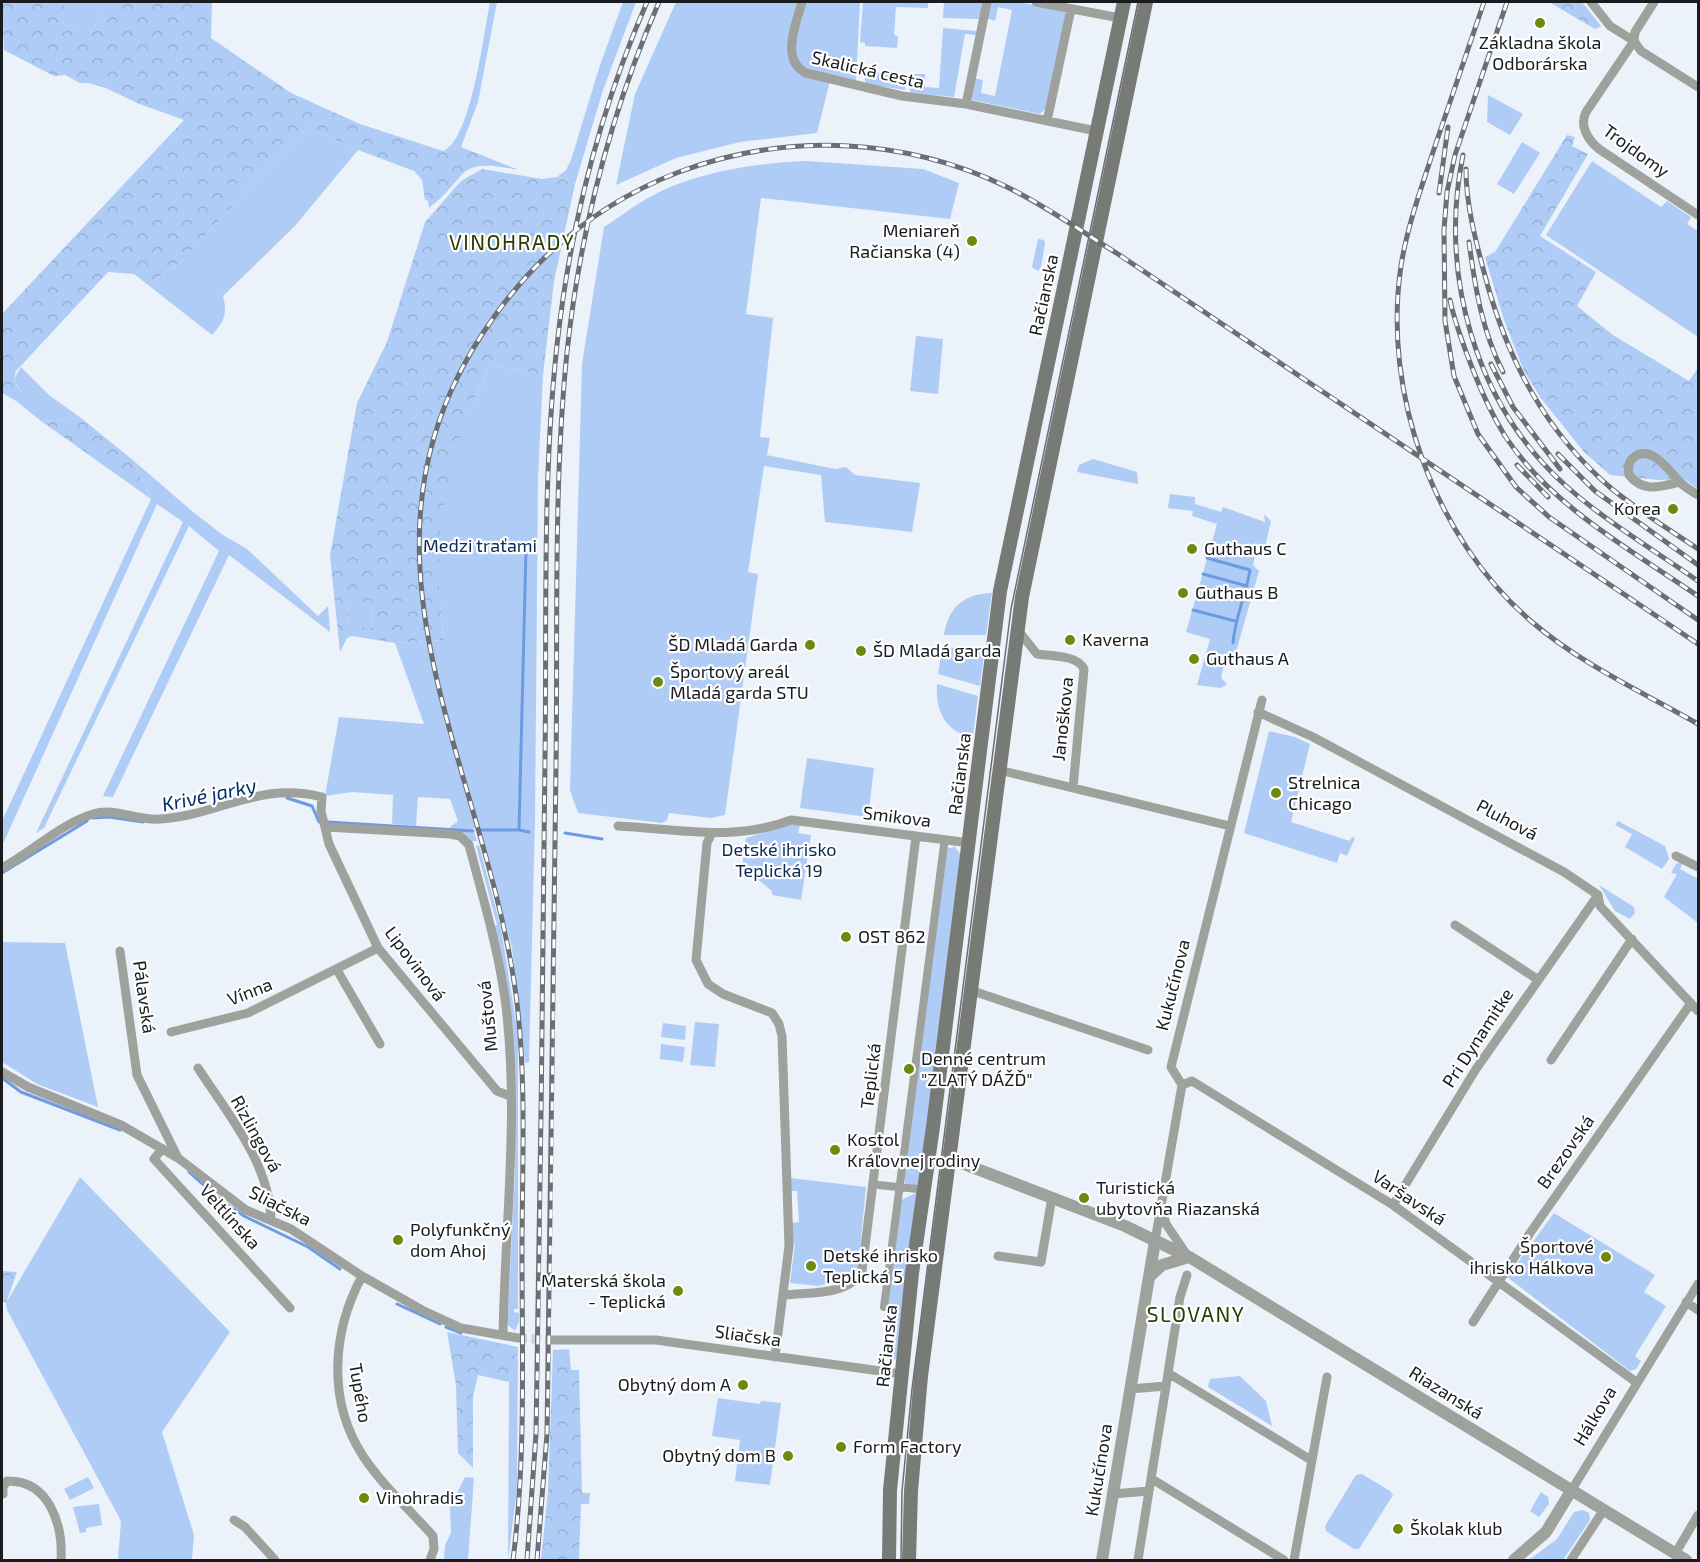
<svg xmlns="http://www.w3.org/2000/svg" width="1700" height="1562" font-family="'Exo 2',sans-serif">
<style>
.green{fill:#afccf7}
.forest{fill:url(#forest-crowns);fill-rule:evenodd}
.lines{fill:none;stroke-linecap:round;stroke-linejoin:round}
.stream{stroke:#6c9be1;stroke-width:3}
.minor-tunnel{stroke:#ccd2d9;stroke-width:9;stroke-dasharray:9 4.5;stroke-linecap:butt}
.pedestrian{stroke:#9fa19d;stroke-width:8}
.minor{stroke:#9fa19d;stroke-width:9}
.tertiary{stroke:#9fa19d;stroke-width:12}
.secondary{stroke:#787a75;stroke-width:14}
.tram{stroke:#6b6f74;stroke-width:1.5}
.rail-casing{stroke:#6b6f74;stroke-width:5}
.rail{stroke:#fefefe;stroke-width:3;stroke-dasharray:9;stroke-linecap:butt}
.poi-dot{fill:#6a8b0f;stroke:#fefefe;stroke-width:2}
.labels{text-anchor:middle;stroke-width:4.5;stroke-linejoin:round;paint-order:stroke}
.poi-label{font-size:18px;fill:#191b1e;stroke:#fefefe;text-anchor:start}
.street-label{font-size:18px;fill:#191b1e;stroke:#fefefe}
.park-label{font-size:18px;fill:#0a2a55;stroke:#fefefe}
.water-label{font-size:20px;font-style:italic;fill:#002c69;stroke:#fefefe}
.quarter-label{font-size:21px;letter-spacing:1.5px;fill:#2a3a01;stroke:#fefefe}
</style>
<defs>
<pattern id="forest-crowns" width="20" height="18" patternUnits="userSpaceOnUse" patternTransform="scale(1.5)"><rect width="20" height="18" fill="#afccf7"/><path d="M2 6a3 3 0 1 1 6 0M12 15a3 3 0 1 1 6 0" fill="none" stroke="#96afd3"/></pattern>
</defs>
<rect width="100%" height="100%" fill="#ecf2fa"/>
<!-- green -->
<path class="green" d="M65,2H106L92,31H79L62,22Z
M490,2H497L478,102L461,147L443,151C471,141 484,32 490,2Z
M623,2H636L603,90L575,184L557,177L566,170L571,160L600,65Z
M676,2H860L856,82L831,77L817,133L740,142L676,158L616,185L635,94Z
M863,2H928V8L896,7L894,35L898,36L897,48L865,46V43L860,42Z
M944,2H984L979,19H977L943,18Z
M989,2H1019L1067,12L1045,109L1040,114L972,100L974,78L983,80L981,93L995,96L1012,10L998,7L995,21L986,18Z
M943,28L977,31V35L965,34L954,97L911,93L909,87L911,74H925V87L939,88Z
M863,72L907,74L905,90L866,84Z
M1488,95L1523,114L1510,135L1487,122Z
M307,127L358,150L294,227L223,296C228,314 224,322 212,335L148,285L179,263Z
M1522,142L1540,153L1514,194L1497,184Z
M807,161L923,169L959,183L950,219L761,198L746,314L773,318L760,437L770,438L767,455L835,469L846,467L855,475L920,483L912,532L825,522L821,475L764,466L748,572L758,574L725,815L711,818L669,813L667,820L662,823L578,813L570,790L582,364L604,227C618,218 632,207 646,199C694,172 753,163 807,161Z
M1592,161L1661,207L1667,201L1691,217L1687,224L1698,231V337L1546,235Z
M1038,239L1044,240L1045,244L1041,267L1038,271L1032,267Z
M916,336L943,339L938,394L910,391Z
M490,365L543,375L538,478L535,820L529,1062L525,1063L512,948L479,827L473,828L477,841L470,842L453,832L450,827L458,821L450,799L418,797L416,826L392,824L393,795L352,792L325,796L339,717L424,724L395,643L444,640C437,585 435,530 448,476C457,437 474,401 490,365Z
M21,367L49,395L81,418L41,421L16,401L19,389L14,379Z
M1093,459L1137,472L1138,484L1077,472L1079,465Z
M134,461L193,512L223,535L247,549L318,616L328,606L330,632L229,555L113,797L103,796L219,551L189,526L44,828L36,833L183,522L157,504L2,846V821L151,499Z
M1170,494L1195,497V504L1221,512L1223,507L1265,522L1264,514L1271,521L1265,547L1260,553L1256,552L1253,565L1259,571L1234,659L1228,666L1224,665L1221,678L1227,684L1221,688L1197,685L1210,639L1186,632L1217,524L1192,516L1193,511L1168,508Z
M992,593L986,635H944C948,607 964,594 992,593Z
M348,602H371L372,628H349Z
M985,647L980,686L938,674L942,648Z
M937,684L978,696L973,736C945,734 935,709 937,684Z
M1269,731L1295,737L1310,744L1291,822L1350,841L1352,837L1355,838L1347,856L1340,853L1337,863L1244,833Z
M807,758L874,768L868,817L800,808Z
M1618,821L1665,846L1669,859L1662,869L1625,847L1632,834L1615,825Z
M788,825H800L798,833L811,835L801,900L772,895V891L742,867L746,838Z
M479,845L501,928L518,1035V1309H514V1312L519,1313V1321L515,1331L508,1325V1314L515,1172L514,1104L493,926L497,925L476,846Z
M954,846L961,855L919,1186L906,1184L904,1180L945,847L952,848Z
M1681,862L1683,863L1680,869L1698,879V923L1664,897L1677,874L1671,873L1676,864Z
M1599,885L1634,907L1635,913L1630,919L1615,911Z
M2,942L65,943L98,1107L37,1084L2,1062Z
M695,1022L719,1024L715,1067L690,1065Z
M663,1023L686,1026L685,1040L661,1037Z
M661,1044L685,1047L683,1062L660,1059Z
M80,1177L230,1332L162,1432L194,1535L192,1560H118L121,1521L7,1310L6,1303Z
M790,1178L866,1187L858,1268L844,1278L829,1280V1283L819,1286L790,1283L795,1244L792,1243L791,1223L799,1222L797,1191H790Z
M918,1192L899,1355L891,1364L898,1309L887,1307L901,1200Z
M1554,1213L1655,1275L1644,1292L1666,1306L1635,1356L1641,1361L1636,1369L1630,1371L1507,1277Z
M518,1347L517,1489L508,1560L509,1382Z
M1240,1376L1266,1401L1272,1426L1208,1387L1210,1379Z
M718,1398L760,1404L761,1401L781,1403L770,1485L735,1481L740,1440L712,1436Z
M1362,1474L1390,1491L1393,1495L1359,1549H1354L1326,1531L1325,1526L1356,1475Z
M88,1477L94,1488L70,1500L64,1489Z
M465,1477L474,1478L468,1560H444L445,1545L451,1533L450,1507Z
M1541,1492L1548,1497L1549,1504L1539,1517L1530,1511Z
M99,1504L102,1525L86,1528V1532L80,1533L73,1507Z
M1583,1510L1589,1513L1590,1520L1563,1560H1529L1557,1539L1574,1512Z"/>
<!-- forest -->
<path class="forest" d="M2,2H65L63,22L79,31H92L106,2H212L211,38L291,93L360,124L443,151L461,147L519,170C452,157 472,175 429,208L428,201L425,200L422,180L414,171L358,150L307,127L179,263L148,285L134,274L108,272L16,371L14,379L20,393L16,401L2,393V314L184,120L137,103L106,88L89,83H80L65,75L54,76L4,50Z
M1549,2H1582L1601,26L1595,29Z
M1567,135L1575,137L1572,146L1588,154L1540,236L1596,272L1577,306L1613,335L1689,381L1698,368V489L1684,479L1659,480L1610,475L1584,452L1540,397L1524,371L1504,320L1485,257L1495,252Z
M482,169L542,179L557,177L575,184L554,281L543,375L490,365C444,463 431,532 444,640L395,643L352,636L347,638L340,652L330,556L357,403L387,342L425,222L461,181ZM348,602H371L372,628H349Z
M81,418L134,461L151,499L41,421Z
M2,1271L17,1272L6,1303L2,1301Z
M447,1332L518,1347L509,1382L478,1375L473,1396V1468L458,1453L456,1385Z
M569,1349L571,1370H579L582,1493H590L589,1504H581L579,1560H541L548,1491L553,1350Z"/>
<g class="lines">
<!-- stream -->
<path class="stream" d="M526,549L519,830L529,832
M1207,558L1250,570C1246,595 1235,617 1233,643
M1203,574L1247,586
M1193,610L1235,621
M287,798L312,806L319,822
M93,818L109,817L143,822
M328,822L473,831
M481,830H519
M565,833L602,839
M2,873L87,821
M2,1078L21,1092L120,1130
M189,1172L217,1197L244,1216L308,1247L340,1269
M397,1304L440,1324
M446,1327L461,1333"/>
<!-- minor-tunnel -->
<path class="minor-tunnel" d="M518,1338L552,1340"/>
<!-- pedestrian -->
<path class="pedestrian" d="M878,1185L918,1189
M884,1307L944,845"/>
<!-- minor -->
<path class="minor" d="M802,2C796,24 780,60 806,73L902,96L966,104L1096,131
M1036,2L1120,18
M1591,2L1610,26L1634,41
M1634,41L1586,112C1579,126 1588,140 1599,149L1698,215
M1634,41L1641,51L1698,87
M1634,41L1635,32L1654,2
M966,104L987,2
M1047,121L1071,9
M1680,482C1659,487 1644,493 1629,475C1628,469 1628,462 1633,458C1650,442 1669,471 1679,481C1684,487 1692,491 1698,495
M1017,629L1037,654C1051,656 1078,655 1084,669L1073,788
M1258,712L1313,737L1564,872L1598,895L1600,906L1698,1011
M999,770L1230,826
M618,826C677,829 734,842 791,820L970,843
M326,827L450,834L460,836L469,845C483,898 499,951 506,1006C519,1116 505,1225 503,1335
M712,833L707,843L696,960L708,984L723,994L772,1013L779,1024L782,1036L789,1246L775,1357
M1676,856L1698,867
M2,868C32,852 60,824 93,814C116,807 137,821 160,819C220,815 259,781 322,797L321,811L329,844L378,948L497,1091L510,1096
M1455,925L1537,979
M120,951L137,1075L177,1156
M337,970L380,1044
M970,990L1148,1050
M171,1032L248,1013L378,948
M1551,1060L1632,939
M198,1068C228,1114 270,1164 271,1220
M2,1072L28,1087L121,1125L178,1158L246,1210L291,1229L362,1276L422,1310L461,1328L518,1338
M1182,1085L1192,1081L1393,1205L1636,1382
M162,1149L154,1159L290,1308
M1393,1205L1476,1069L1598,895
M1162,1210L1166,1224L1187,1255
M1155,1241L1182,1085L1171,1067L1262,700
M998,1256L1041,1262L1052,1197
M362,1276C332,1332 327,1401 363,1456C382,1485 410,1510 433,1536L434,1549L430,1560
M785,1295C809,1292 849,1296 862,1271L916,836
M1686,1302L1698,1310
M1473,1322L1530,1233L1691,1003
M552,1340H656L902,1374
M1168,1373L1311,1460
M1130,1389L1166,1386L1180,1297L1187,1275
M1152,1479L1284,1560
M1571,1491L1698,1284
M3,1494V1487L7,1481C50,1480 63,1526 61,1560
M1113,1494L1149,1491L1166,1386
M234,1520L245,1527L275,1560
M1675,1554L1698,1515
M1138,1560L1149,1491
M1294,1560L1327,1377
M1571,1560L1603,1511"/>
<!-- tertiary -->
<path class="tertiary" d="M951,1159L1125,1226L1191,1258L1686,1560
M1149,1277L1162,1265L1189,1257
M1102,1560L1155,1241
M1514,1560L1546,1532L1571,1491"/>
<!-- secondary -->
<path class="secondary" d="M889,1560L890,1490L912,1273L933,1127L1000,591L1124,2
M909,1560L911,1491L921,1376L1022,597L1146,2"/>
<!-- tram -->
<path class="tram" d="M901,1560L902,1491L912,1389L1011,609L1138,2"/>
<!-- rail casing -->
<g class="rail-casing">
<path id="rail" d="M1484,2C1467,52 1450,102 1433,152C1421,189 1407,227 1401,266C1382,393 1434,538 1532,622C1581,664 1642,692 1698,724
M1507,2L1455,155L1447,192L1444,230L1445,321L1454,376L1478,434L1516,487L1549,517L1698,620
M1463,155C1439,273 1474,403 1565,485C1605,521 1654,550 1698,581
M1466,169C1466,204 1475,238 1484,272C1506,357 1544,431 1612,489C1639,511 1670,530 1698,549
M1439,193L1448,127
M1469,242C1475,287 1482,331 1503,372
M1450,300C1455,324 1464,347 1473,370C1482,393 1492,415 1505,436C1551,506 1631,550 1698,596
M1491,364L1513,407L1560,469
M1558,454L1595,491L1698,565
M1517,465L1548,497
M513,1560C526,1459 522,1355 522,1253C522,1167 527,1080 516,995C484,758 329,546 494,317C541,251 603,201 679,172C786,132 904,137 1007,187C1046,206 1081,231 1118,254L1698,644
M527,1560L536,1434C541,1209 542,983 545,758C547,621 542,481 557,345C570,228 600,110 647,2
M537,1560L547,1434C552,1211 553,988 556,766C558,628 553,489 567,352C580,232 611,112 659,2"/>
</g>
<!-- rail -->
<use href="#rail" class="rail"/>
</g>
<!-- markers -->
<g class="poi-dot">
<circle cx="1540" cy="23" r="6"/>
<circle cx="972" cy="241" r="6"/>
<circle cx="1673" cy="509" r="6"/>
<circle cx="1192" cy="549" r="6"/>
<circle cx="1183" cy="593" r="6"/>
<circle cx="1070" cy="640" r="6"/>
<circle cx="810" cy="645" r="6"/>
<circle cx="861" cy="651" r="6"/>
<circle cx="1194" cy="659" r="6"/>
<circle cx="658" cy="682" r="6"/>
<circle cx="1276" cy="793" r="6"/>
<circle cx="846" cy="937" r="6"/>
<circle cx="909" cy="1069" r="6"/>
<circle cx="835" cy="1150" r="6"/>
<circle cx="1084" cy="1198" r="6"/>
<circle cx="398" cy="1240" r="6"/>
<circle cx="1606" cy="1257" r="6"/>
<circle cx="811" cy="1266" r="6"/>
<circle cx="678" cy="1291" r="6"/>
<circle cx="743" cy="1385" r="6"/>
<circle cx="841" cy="1447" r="6"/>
<circle cx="788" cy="1456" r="6"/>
<circle cx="364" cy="1498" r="6"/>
<circle cx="1398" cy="1529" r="6"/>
</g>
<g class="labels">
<!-- poi labels -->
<g class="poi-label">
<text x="1540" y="49" text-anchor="middle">Základna škola<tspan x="1540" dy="21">Odborárska</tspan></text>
<text x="960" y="237" text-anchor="end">Meniareň<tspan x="960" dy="21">Račianska (4)</tspan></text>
<text x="1661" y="515" text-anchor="end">Korea</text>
<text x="1204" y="555">Guthaus C</text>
<text x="1195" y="599">Guthaus B</text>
<text x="1082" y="646">Kaverna</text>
<text x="798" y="651" text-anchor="end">ŠD Mladá Garda</text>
<text x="873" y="657">ŠD Mladá garda</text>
<text x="1206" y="665">Guthaus A</text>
<text x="670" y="678">Športový areál<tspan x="670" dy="21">Mladá garda STU</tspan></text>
<text x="1288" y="789">Strelnica<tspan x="1288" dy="21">Chicago</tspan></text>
<text x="858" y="943">OST 862</text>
<text x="921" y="1065">Denné centrum<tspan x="921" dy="21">"ZLATÝ DÁŽĎ"</tspan></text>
<text x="847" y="1146">Kostol<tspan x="847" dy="21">Kráľovnej rodiny</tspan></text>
<text x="1096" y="1194">Turistická<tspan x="1096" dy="21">ubytovňa Riazanská</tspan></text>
<text x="410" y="1236">Polyfunkčný<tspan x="410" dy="21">dom Ahoj</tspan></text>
<text x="1594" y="1253" text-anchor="end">Športové<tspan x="1594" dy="21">ihrisko Hálkova</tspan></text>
<text x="823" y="1262">Detské ihrisko<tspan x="823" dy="21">Teplická 5</tspan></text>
<text x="666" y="1287" text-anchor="end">Materská škola<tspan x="666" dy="21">- Teplická</tspan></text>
<text x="731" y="1391" text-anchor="end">Obytný dom A</text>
<text x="853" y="1453">Form Factory</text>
<text x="776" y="1462" text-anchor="end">Obytný dom B</text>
<text x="376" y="1504">Vinohradis</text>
<text x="1410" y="1535">Školak klub</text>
</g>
<!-- street labels -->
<g class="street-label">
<text transform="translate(868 70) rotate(13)" y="6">Skalická cesta</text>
<text transform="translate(1636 151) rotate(36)" y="6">Trojdomy</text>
<text transform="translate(1044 295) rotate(-78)" y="6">Račianska</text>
<text transform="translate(1063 719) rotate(-84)" y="6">Janoškova</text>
<text transform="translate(960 774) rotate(-83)" y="6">Račianska</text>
<text transform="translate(897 817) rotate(7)" y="6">Smikova</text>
<text transform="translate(1507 820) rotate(28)" y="6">Pluhová</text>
<text transform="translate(415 964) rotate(53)" y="6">Lipovinová</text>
<text transform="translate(1173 985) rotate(-76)" y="6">Kukučínova</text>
<text transform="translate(250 992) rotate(-21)" y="6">Vínna</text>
<text transform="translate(144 997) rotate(82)" y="6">Pálavská</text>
<text transform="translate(488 1016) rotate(-96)" y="6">Muštová</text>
<text transform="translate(1478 1038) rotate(-57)" y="6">Pri Dynamitke</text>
<text transform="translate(871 1076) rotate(-83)" y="6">Teplická</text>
<text transform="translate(256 1134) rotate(61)" y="6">Rizlingová</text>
<text transform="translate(1566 1152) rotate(-55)" y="6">Brezovská</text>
<text transform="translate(1409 1198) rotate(34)" y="6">Varšavská</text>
<text transform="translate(280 1206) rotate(27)" y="6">Sliačska</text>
<text transform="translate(230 1217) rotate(48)" y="6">Veltlínska</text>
<text transform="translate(748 1336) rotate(8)" y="6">Sliačska</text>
<text transform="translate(887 1346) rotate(-84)" y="6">Račianska</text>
<text transform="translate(360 1393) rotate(80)" y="6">Tupého</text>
<text transform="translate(1446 1393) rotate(32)" y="6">Riazanská</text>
<text transform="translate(1595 1416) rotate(-59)" y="6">Hálkova</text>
<text transform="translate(1099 1470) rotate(-81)" y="6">Kukučínova</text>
</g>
<!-- park labels -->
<g class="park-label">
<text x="480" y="552">Medzi traťami</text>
<text x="779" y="856">Detské ihrisko<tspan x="779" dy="21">Teplická 19</tspan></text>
</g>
<!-- water labels -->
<g class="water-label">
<text transform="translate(209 795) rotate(-12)" y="7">Krivé jarky</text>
</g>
<!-- quarter labels -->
<g class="quarter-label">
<text x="512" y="250">VINOHRADY</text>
<text x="1196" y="1322">SLOVANY</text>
</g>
</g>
<!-- border -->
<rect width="1700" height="1562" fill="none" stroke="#191b1e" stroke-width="6"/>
</svg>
